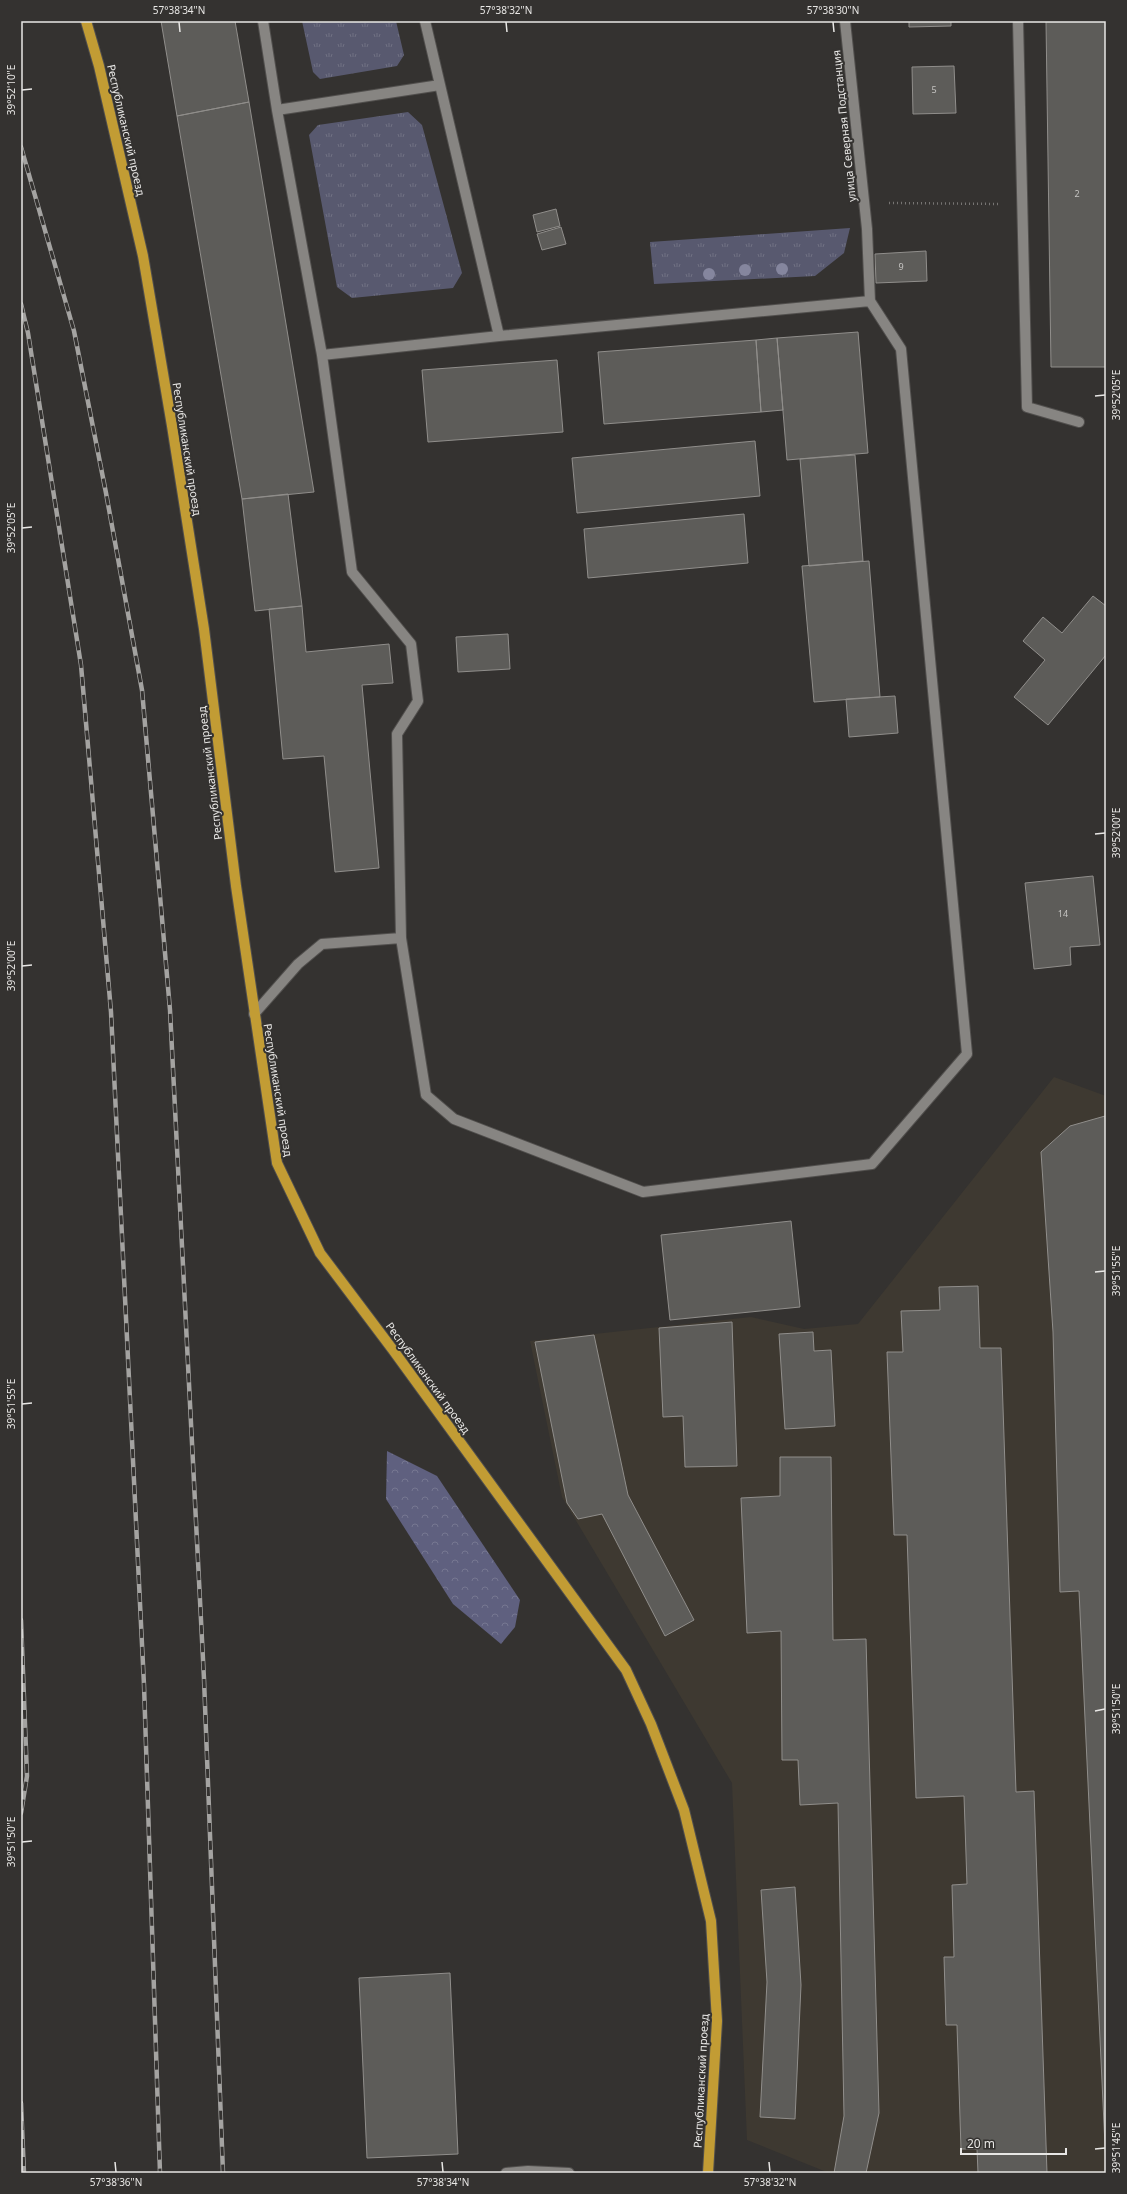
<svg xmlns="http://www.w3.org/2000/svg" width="1127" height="2194" font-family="'Noto Sans',sans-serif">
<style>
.built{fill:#3e3931}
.grass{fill:url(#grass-tufts)}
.forest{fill:url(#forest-crowns)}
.building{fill:#5d5c59;stroke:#908e8b}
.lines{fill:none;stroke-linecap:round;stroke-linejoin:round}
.minor-casing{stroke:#514f4d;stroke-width:12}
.major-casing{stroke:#514f4d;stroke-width:12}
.path{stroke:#777573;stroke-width:2.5;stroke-dasharray:1 3;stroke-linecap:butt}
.minor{stroke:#878582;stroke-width:10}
.major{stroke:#c29c34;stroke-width:10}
.rail-casing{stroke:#a4a3a1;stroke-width:4.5}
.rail{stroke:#343230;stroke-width:3;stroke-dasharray:9;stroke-linecap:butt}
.tree{fill:#85869e}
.ticks{fill:none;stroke:#e8e7e5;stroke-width:1.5}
.labels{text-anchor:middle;stroke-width:4;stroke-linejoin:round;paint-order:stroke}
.number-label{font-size:9px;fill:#c5c4c2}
.street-label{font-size:11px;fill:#e8e7e5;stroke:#343230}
.neatline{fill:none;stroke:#e8e7e5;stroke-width:1.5}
.ticks-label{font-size:10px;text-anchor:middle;fill:#e8e7e5}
</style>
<defs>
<pattern id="grass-tufts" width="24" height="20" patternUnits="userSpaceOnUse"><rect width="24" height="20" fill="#58596f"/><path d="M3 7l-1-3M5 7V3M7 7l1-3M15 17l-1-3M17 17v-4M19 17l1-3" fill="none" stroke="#707183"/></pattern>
<pattern id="forest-crowns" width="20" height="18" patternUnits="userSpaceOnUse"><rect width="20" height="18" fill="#5f607f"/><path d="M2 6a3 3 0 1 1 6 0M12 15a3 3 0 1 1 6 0" fill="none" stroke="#767791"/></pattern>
</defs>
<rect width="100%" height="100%" fill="#343230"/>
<!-- built -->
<path class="built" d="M1054,1077L1106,1096V2173H829L747,2140L732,1783L562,1497L530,1341L751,1317L804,1329L858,1324Z"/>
<!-- grass -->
<path class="grass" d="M302,21H396L404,55L397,66L320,79L313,72Z
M408,112L422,125L462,273L453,288L352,298L337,287L309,135L318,125Z
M850,228L844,253L815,276L654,284L650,242Z"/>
<!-- forest -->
<path class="forest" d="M387,1451L437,1476L520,1600L515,1627L501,1644L453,1604L386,1499Z"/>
<!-- building -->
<path class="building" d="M161,21H235L249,102L177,116Z
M909,21H951V26L909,27Z
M1046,21H1106V367H1051Z
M954,66L956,113L913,114L912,67Z
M249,102L314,492L242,499L177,116Z
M556,209L560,226L537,232L533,215Z
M561,227L566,244L542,250L537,234Z
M926,251L927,281L876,283L875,254Z
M858,332L868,453L787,460L777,338Z
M777,338L783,410L761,412L756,340Z
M756,340L761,412L604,424L598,352Z
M557,360L563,432L428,442L422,370Z
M755,441L760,496L577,513L572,458Z
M855,455L863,561L809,566L800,459Z
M288,494L302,606L255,611L242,499Z
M744,514L748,563L588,578L584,529Z
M869,561L880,697L814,702L802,566Z
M1093,596L1106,606V655L1048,725L1014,697L1045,660L1023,641L1043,617L1062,633Z
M302,606L306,652L389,644L393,683L362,685L379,868L335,872L324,756L283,759L269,609Z
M508,634L510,669L458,672L456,637Z
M895,696L898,733L849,737L846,699Z
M1093,876L1100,945L1070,947L1071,965L1034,969L1025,883Z
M1105,1116L1106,1125V2167L1079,1591L1060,1592L1053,1332L1041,1152L1070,1126Z
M791,1221L800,1307L670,1320L661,1235Z
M978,1286L980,1348H1001L1016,1792L1034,1791L1047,2173H978L977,2149H961L957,2025H946L944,1957H954L952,1885L967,1884L964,1796L916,1798L907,1535H894L887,1352H903L901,1311L940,1310L939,1287Z
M732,1322L737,1466L685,1467L683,1416L663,1417L659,1328Z
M813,1332L814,1351L831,1350L835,1426L785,1429L779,1334Z
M594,1335L628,1495L694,1620L665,1636L602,1514L578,1519L567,1503L535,1342Z
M780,1457H831L833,1640L866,1639L879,2113L866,2173H834L844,2116L838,1803L800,1805L798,1760H782L781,1631L747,1633L741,1498L780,1496Z
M795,1887L801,1985L795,2119L760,2117L767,1982L761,1890Z
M450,1973L458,2154L367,2158L359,1978Z"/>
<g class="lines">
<!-- minor casing -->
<g class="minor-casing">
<path id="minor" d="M263,21L277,110L322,355L352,572L411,644L418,701L397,734L401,938L426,1095L454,1119L643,1192L872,1164L967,1054L901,349L870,301L867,229L845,21
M425,21L499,336L870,301
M1018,21L1027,407L1079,422
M277,110L440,85
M322,355L499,336
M254,1014L298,964L322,944L401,938
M506,2173L528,2171L569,2173"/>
</g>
<!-- major casing -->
<g class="major-casing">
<path id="major" d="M86,21L99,66L143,256L172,426L204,629L236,886L277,1163L320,1253L393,1350L626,1670L651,1724L684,1810L711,1921L717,2021L708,2173"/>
</g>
<!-- path -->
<path class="path" d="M889,203L1000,204"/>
<!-- minor -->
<use href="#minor" class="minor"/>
<!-- major -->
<use href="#major" class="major"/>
<!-- rail casing -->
<g class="rail-casing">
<path id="rail" d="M21,147L74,331L106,493L142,690L170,1010L204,1679L223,2173
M21,304L28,333L81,665L111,1012L144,1685L160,2173
M21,1620L27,1776L21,1813
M21,2103L24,2173"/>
</g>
<!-- rail -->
<use href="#rail" class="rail"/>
</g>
<!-- trees -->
<g class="tree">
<circle cx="782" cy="269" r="6"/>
<circle cx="745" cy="270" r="6"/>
<circle cx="709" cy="274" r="6"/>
</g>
<!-- ticks -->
<path class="ticks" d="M179,22L180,32M506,22L507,32M833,22L834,32M22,90L32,89M1095,396L1105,395M22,528L32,527M1095,834L1105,833M22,966L32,965M1095,1272L1105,1271M22,1404L32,1403M1095,1711L1105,1709M22,1842L32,1841M1095,2149L1105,2148M115,2162L116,2172M442,2162L443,2172M769,2162L770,2172"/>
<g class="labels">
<!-- number labels -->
<g class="number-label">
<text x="934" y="93">5</text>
<text x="1077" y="197">2</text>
<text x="901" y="270">9</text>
<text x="1063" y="917">14</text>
</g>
<!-- street labels -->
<g class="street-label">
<text transform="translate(844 126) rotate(-96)" y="4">улица Северная Подстанция</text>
<text transform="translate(126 130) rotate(77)" y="4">Республиканский проезд</text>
<text transform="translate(187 449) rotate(81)" y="4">Республиканский проезд</text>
<text transform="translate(210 773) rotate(-97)" y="4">Республиканский проезд</text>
<text transform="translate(278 1090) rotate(81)" y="4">Республиканский проезд</text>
<text transform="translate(428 1378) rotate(54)" y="4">Республиканский проезд</text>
<text transform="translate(701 2081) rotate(-87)" y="4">Республиканский проезд</text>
</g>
</g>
<!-- border -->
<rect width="1127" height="2194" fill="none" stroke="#343230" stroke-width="44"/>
<!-- scale -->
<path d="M961 2148v6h105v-6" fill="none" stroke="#e8e7e5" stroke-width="2"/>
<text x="967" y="2148" font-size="12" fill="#e8e7e5" stroke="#343230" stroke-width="3" paint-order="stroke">20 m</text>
<rect x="22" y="22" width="1083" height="2150" class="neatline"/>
<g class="ticks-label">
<text x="179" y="14">57°38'34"N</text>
<text x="506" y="14">57°38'32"N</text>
<text x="833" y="14">57°38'30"N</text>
<text transform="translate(11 90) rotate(-90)" y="4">39°52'10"E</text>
<text transform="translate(1116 395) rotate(-90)" y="4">39°52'05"E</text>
<text transform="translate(11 528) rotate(-90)" y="4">39°52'05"E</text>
<text transform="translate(1116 833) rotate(-90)" y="4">39°52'00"E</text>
<text transform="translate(11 966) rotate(-90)" y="4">39°52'00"E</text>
<text transform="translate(1116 1271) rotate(-90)" y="4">39°51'55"E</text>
<text transform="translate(11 1404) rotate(-90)" y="4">39°51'55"E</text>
<text transform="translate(1116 1709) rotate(-90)" y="4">39°51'50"E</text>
<text transform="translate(11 1842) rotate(-90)" y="4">39°51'50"E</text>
<text transform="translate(1116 2148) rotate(-90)" y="4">39°51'45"E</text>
<text x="116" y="2186">57°38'36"N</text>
<text x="443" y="2186">57°38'34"N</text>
<text x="770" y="2186">57°38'32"N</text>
</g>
</svg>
